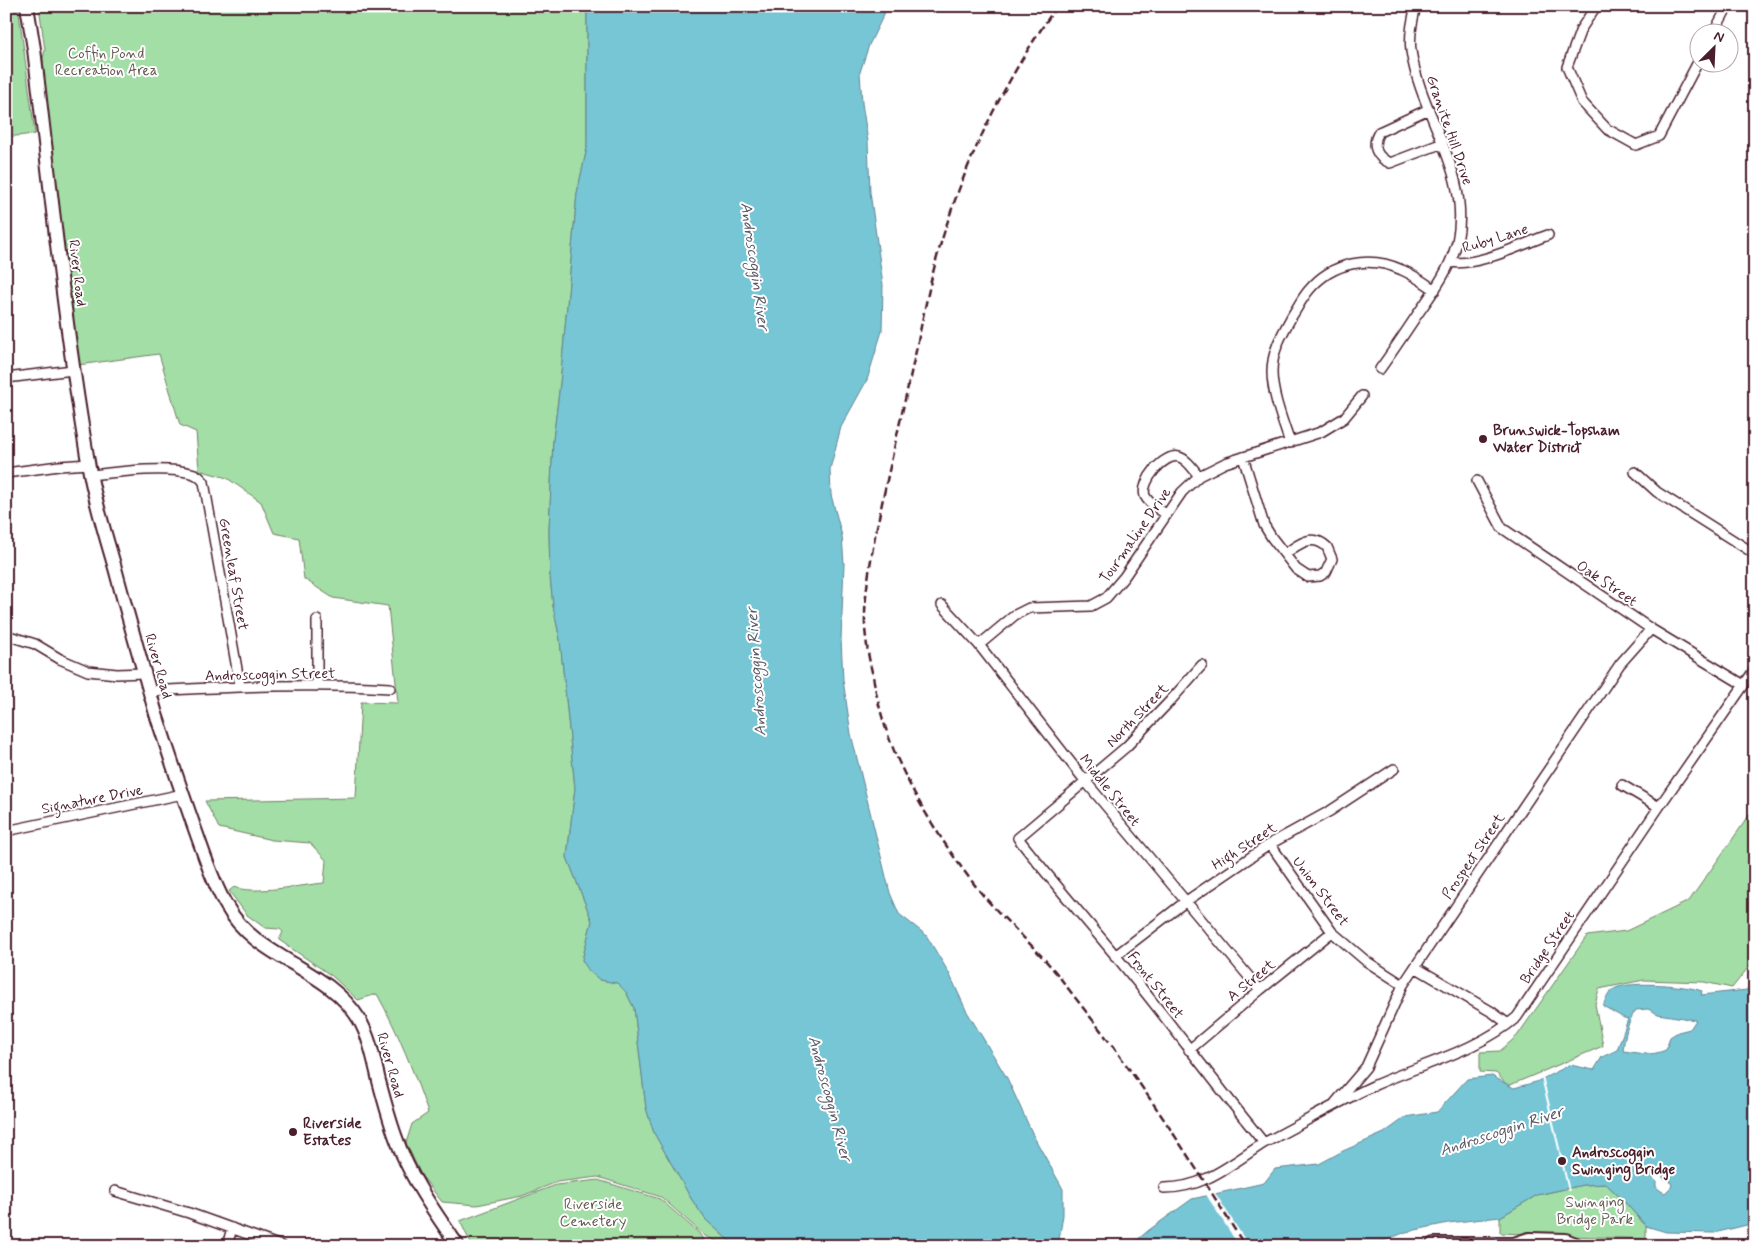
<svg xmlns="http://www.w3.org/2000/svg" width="1761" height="1252" font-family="Mynerve,sans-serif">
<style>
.green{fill:#a2dea5;stroke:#767e68}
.water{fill:#77c6d5;stroke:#658391;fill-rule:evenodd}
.pier{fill:#fff}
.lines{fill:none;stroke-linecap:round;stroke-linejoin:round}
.street-casing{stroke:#4a1f2b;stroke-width:12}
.secondary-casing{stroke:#4a1f2b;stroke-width:16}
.highway-casing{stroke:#4a1f2b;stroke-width:20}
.street{stroke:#fff;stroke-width:9}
.secondary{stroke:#fff;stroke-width:12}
.highway{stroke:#fff;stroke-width:16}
.rail{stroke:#4a1f2b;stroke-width:2.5;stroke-dasharray:8 4;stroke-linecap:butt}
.poi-dot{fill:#4a1f2b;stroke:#fff;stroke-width:2}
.labels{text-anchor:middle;stroke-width:4;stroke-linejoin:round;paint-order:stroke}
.park-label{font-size:15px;fill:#645850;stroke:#fff}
.street-label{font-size:15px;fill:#4a1f2b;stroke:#fff}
.poi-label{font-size:15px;font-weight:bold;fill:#4a1f2b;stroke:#fff;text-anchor:start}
.water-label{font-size:16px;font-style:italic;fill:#5a5966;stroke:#fff}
</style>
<rect width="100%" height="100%" fill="#fff"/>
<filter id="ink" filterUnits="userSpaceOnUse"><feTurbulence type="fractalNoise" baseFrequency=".02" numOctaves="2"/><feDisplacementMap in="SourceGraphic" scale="10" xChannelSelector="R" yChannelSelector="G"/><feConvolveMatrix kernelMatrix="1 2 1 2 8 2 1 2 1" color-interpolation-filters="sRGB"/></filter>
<g filter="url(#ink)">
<!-- green -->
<path class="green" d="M6,6H18L35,134L6,137Z
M39,6H587V148L577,193L560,384L553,440L549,531L550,576L553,606L560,640L575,788L567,857L592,921L582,960L600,980L617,983L626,992L634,1008L646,1108L654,1133L692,1200L706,1220L735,1246H720V1243L705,1236L661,1197L598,1177L557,1182L522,1196L477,1205L442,1202L421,1175L406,1143L412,1124L428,1113C414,1072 398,1032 377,994L358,1000L332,976L279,940L283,932L280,929L265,928L247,915L229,891L234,887C253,895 302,885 324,883L326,860L310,843L272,840L219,828L205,801L356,798L361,702L398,703L388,606L333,598L304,579L299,538L274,533L261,502L227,478L199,470L196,432L180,425L159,354L78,365L47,122L43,58L45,50Z
M1755,807V959L1732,988L1704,982L1644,980L1599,989L1595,1004L1603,1046L1508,1086L1496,1073L1480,1072V1052L1500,1051L1517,1036L1587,936L1626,931L1689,901Z
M598,1180L660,1199L699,1233L707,1246H472L460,1221L556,1185Z
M1606,1184L1623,1200L1646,1226V1239L1500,1233V1217L1537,1195L1583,1185Z"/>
<!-- water -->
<path class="water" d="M587,6H888L869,45L860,72L862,103L868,142L870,192L883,285L882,331L867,380L841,427L830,469L831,495L842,536L844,564L841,639L843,680L851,734L890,893L899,914L926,935L949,973L966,1010L1007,1078L1034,1137L1063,1189V1215L1058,1246H735L706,1220L692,1200L654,1133L646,1108L634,1008L626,992L617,983L600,980L589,971L582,960L592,921L567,857L575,788L560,640L553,606L550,576L549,531L553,440L560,384L577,193L587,148Z
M1755,973V1223L1714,1233L1666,1232L1646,1226L1623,1200L1606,1184L1583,1185L1537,1195L1500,1217L1448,1223L1406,1232L1371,1246H1130L1149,1230L1192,1199L1264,1183L1275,1169L1319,1164L1343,1151L1384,1133L1406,1117L1437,1112L1467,1079L1492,1076L1514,1088L1536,1082L1570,1065L1594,1070L1602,1057L1617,1050L1628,1019L1624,1018L1603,1006C1605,1000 1609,991 1616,988C1631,981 1686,985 1702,991L1701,995L1747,990ZM1648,1009L1658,1014L1696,1020L1690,1029L1678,1032L1670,1037L1666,1050C1648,1057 1642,1053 1623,1051C1624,1038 1628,1020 1636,1010ZM1654,1171L1663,1174V1178L1665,1179L1669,1177L1672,1186L1665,1193L1661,1191L1656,1187V1181L1653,1178Z"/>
<!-- pier -->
<path class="pier" d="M1543,1076L1570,1191H1568L1541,1077Z
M1214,1191L1249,1246H1239L1205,1193Z"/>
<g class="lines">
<!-- street casing -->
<g class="street-casing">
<path id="street" d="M1596,6L1581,29L1567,67L1582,102L1607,129L1636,145L1659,136L1698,62
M1714,32L1728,6
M1429,109L1379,132C1371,145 1376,157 1390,163L1443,143
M1451,262C1477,267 1523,244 1548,235
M1380,369C1393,351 1405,333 1417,315C1433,292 1450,270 1457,242C1472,173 1421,117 1411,51C1409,36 1412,21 1416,6
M6,378L73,370
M1290,443C1283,422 1272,394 1272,372C1272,351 1282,334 1292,316C1298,307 1302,298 1309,290C1332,262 1370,255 1402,270C1414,275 1425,283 1435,290
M1243,457L1264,525L1272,538L1296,569L1308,577L1320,576L1326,572L1332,559L1327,547C1312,533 1298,544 1285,554
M1635,472L1657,492L1755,554
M6,473L59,466L89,464
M91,475C118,472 165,466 191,473C197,474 200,477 204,482L240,686
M1477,481L1502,528L1651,629L1744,685
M1166,514C1159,509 1149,504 1145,496C1140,482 1164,453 1179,457C1187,459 1194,470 1199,476
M942,605L979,645L1086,782L1260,990
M6,635L35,644L60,659L88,671L117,674L144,673
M979,645L1015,615L1029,608L1091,606L1106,598L1124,577L1182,492L1199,476L1225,463L1321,432L1344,418L1362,396
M1202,665L1171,700L1126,747L1018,838C1049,878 1083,916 1115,955C1166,1017 1213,1081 1264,1143C1301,1124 1336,1103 1373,1086C1421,1064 1476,1052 1517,1017L1659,807L1755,669
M317,686V620
M149,691C230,687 310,683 390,688
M1622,785L1659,807
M6,831L183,794
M1270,844L1332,932L1366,961L1403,985
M1115,956L1185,902L1270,844L1330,811L1394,769
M1415,967L1492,1012L1508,1024
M1189,1050L1260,990L1332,932
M1336,1102L1366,1067L1403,985L1415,967L1620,664L1651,629
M1164,1188C1205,1188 1231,1164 1264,1143
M115,1191L189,1213L281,1246
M227,1246L232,1228"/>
</g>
<!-- secondary casing -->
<g class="secondary-casing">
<path id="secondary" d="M27,6L34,49C51,190 65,332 90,473C96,505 106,537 115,568C128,617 142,665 156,714C169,754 182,793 196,832C205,857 213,883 226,905C256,960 326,966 359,1019C370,1038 374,1060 379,1081C384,1100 389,1119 396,1138C410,1178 434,1211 458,1246"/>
</g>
<!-- highway casing -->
<g class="highway-casing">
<path id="highway" d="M1434,1246H1514L1529,1241L1565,1242L1575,1246"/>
</g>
<!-- street -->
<use href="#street" class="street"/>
<!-- secondary -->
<use href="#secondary" class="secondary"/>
<!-- highway -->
<use href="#highway" class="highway"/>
<!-- rail -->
<path class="rail" d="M1057,6C1008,75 969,152 944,233C932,271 924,312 916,351C902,413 888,474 875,536C870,566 864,596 865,627C866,643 869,660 873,676C876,694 880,711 886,729C903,781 940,840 974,884C1000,918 1035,945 1061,979C1078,1002 1097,1025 1114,1048C1161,1112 1203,1179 1245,1246"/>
</g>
</g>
<!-- markers -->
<g class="poi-dot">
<circle cx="1483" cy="439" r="5"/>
<circle cx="293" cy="1132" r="5"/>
<circle cx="1562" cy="1161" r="5"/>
</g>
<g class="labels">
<!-- park labels -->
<g class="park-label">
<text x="106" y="58">Coffin Pond<tspan x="106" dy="17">Recreation Area</tspan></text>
<text x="1595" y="1207">Swinging<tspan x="1595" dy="17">Bridge Park</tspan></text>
<text x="593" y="1209">Riverside<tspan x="593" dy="17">Cemetery</tspan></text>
</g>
<!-- street labels -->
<g class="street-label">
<text transform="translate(1450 130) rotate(71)" y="5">Granite Hill Drive</text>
<text transform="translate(1495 238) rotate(-17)" y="5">Ruby Lane</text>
<text transform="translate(78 273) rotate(83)" y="5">River Road</text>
<text transform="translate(1135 535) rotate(-55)" y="5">Tourmaline Drive</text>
<text transform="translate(234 574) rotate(80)" y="5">Greenleaf Street</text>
<text transform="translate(1607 583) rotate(34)" y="5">Oak Street</text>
<text transform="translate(159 666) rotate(74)" y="5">River Road</text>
<text transform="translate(270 674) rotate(-1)" y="5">Androscoggin Street</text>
<text transform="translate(1137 715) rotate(-46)" y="5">North Street</text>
<text transform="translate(1110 790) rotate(51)" y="5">Middle Street</text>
<text transform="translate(92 799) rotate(-11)" y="5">Signature Drive</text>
<text transform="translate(1244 846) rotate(-33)" y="5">High Street</text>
<text transform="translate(1473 856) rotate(-56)" y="5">Prospect Street</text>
<text transform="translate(1321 891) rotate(53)" y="5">Union Street</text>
<text transform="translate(1547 947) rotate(-56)" y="5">Bridge Street</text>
<text transform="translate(1251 980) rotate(-39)" y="5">A Street</text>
<text transform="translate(1156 985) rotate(52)" y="5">Front Street</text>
<text transform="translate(391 1065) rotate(74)" y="5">River Road</text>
</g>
<!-- poi labels -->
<g class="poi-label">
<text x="1493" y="435">Brunswick-Topsham<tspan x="1493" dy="17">Water District</tspan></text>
<text x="303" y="1128">Riverside<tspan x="303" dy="17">Estates</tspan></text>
<text x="1572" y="1157">Androscoggin<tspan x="1572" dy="17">Swinging Bridge</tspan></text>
</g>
<!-- water labels -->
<g class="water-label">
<text transform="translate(756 266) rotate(82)" y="6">Androscoggin River</text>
<text transform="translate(755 672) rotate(-94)" y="6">Androscoggin River</text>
<text transform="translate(831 1098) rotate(75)" y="6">Androscoggin River</text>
<text transform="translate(1501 1130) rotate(-18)" y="6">Androscoggin River</text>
</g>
</g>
<!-- margin -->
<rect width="1761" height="1252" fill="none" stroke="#fff" stroke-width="25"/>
<rect x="12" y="12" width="1736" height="1227" fill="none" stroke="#4a1f2b" stroke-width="2" filter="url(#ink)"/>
<!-- north arrow -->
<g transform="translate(1714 48) rotate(24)"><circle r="24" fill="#ffffff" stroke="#b7a5aa"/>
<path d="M0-4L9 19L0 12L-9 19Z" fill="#4a1f2b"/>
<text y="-8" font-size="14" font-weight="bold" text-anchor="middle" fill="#4a1f2b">N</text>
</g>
</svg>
